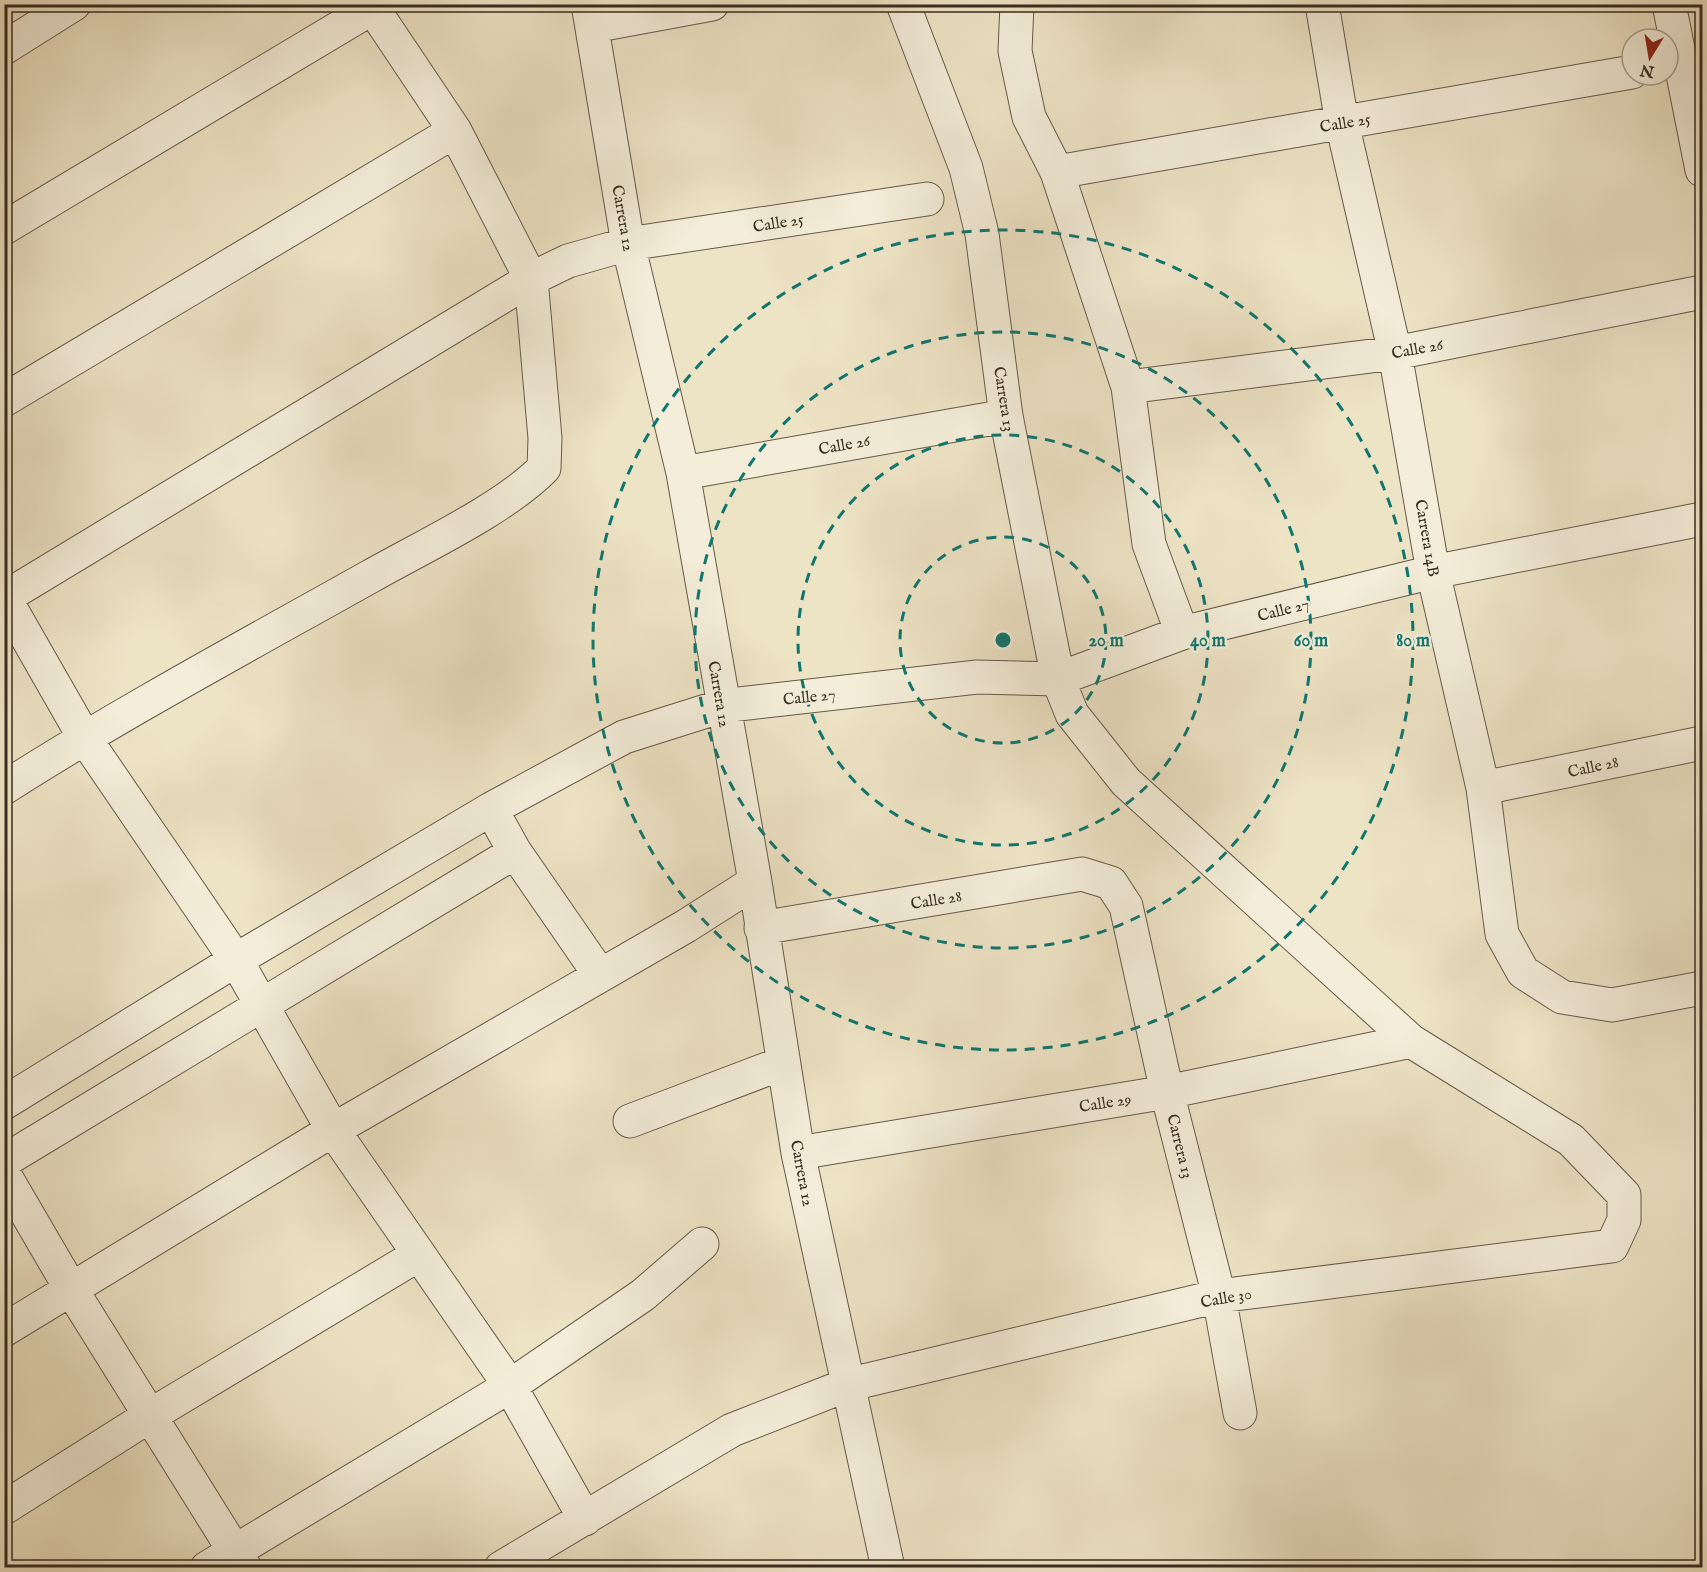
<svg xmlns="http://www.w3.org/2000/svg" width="1707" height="1572" font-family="'IM FELL English',serif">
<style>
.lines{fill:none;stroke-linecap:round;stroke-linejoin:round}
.street-casing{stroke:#655a4a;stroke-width:35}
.street{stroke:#f3edd9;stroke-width:33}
.ring{fill:none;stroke:#0f766e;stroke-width:3;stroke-dasharray:10 8}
.labels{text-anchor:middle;stroke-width:5;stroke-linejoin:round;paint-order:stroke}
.street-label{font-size:16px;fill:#382d21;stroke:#f3edd9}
.centre{fill:#0f766e;stroke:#f3edd9;stroke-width:3}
.ring-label{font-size:18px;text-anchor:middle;font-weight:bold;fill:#0f766e;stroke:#f3edd9;stroke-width:5;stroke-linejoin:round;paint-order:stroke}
</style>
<rect width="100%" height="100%" fill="#ede3c5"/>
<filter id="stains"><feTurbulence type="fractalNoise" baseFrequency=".00333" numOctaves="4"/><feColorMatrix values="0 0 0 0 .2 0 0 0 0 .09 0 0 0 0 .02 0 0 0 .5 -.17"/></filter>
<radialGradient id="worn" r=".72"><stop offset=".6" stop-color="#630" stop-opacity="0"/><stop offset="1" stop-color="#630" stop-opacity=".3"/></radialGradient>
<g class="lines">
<!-- street casing -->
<g class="street-casing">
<path id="street" d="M588,4L628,244L683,473L755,882L798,1153L888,1568
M1017,4L1015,51L1029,117L1057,172L1128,387L1149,544L1182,633
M1322,4L1342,123L1395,353L1433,572L1483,788L1502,934L1523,972L1562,997L1612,1005L1702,988
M1669,4L1702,170
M593,26L712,4
M4,48L74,4
M1057,172L1632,72
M4,228L372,8
M1128,387L1395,353L1702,292
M4,400L455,131
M683,473L1006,416
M4,597L84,737L236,960L333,1130L510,1386L585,1519
M4,598L531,279L568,261L628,244L927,199
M4,788C123,712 248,645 371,576C422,547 504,509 544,468L545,438L531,279L455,131L370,4
M1483,788L1702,743
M491,809L515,852L600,975
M761,928L1082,874L1111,883L1126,906L1167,1092L1219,1296L1240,1413
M4,1103L236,960L491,809L624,737L722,706L977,677L1058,679L1182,633L1433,572L1702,519
M630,1121L783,1063
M798,1153L1167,1092L1411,1041
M4,1161L515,852
M4,1174L71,1289L245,1568
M4,1330L333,1130L686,926L755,882
M4,1508L151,1415L418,1255
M207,1568L510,1386L643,1295L702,1244
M501,1568L732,1430L847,1385L1219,1296L1612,1246L1624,1220V1195L1571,1140L1411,1041L1126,782L1072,714L1058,679L1006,416L982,234L966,168L903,4"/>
</g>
<!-- street -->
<use href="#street" class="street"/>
</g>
<!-- distance rings -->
<g class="ring">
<circle cx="1003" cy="640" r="103"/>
<circle cx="1003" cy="640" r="205"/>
<circle cx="1003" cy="640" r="308"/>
<circle cx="1003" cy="640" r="410"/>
</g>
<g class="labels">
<!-- street labels -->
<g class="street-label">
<text transform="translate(1345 122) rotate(-10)" y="6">Calle 25</text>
<text transform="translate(624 218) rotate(80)" y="6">Carrera 12</text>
<text transform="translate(778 222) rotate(-9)" y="6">Calle 25</text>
<text transform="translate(1417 348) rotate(-10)" y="6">Calle 26</text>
<text transform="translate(1005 399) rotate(81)" y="6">Carrera 13</text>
<text transform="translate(844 444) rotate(-10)" y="6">Calle 26</text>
<text transform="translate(1428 538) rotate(80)" y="6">Carrera 14B</text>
<text transform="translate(1283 609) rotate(-14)" y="6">Calle 27</text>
<text transform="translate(720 694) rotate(80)" y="6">Carrera 12</text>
<text transform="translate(809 696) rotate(-6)" y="6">Calle 27</text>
<text transform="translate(1593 766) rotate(-12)" y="6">Calle 28</text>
<text transform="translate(936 899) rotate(-9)" y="6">Calle 28</text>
<text transform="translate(1105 1102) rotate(-9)" y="6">Calle 29</text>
<text transform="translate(1181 1146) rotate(76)" y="6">Carrera 13</text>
<text transform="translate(803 1173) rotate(79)" y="6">Carrera 12</text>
<text transform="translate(1226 1297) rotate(-10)" y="6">Calle 30</text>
</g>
</g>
<circle cx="1003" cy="640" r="9" class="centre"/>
<g class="ring-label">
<text x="1106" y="646">20 m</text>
<text x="1208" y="646">40 m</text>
<text x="1311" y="646">60 m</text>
<text x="1413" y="646">80 m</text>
</g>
<!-- margin -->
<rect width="1707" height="1572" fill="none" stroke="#ede3c5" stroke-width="24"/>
<rect x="6" y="6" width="1695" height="1560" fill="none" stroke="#382d21" stroke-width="3"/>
<rect x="12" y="12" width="1683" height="1548" fill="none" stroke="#382d21" stroke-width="1.5"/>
<!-- north arrow -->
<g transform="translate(1650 57) rotate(191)"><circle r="28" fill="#f3edd9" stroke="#a8a08f" stroke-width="1.5"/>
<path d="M0-4.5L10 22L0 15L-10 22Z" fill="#8f2418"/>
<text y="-9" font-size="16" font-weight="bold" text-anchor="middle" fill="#382d21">N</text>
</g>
<rect width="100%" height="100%" filter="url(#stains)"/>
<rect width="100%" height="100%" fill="url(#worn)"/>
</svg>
